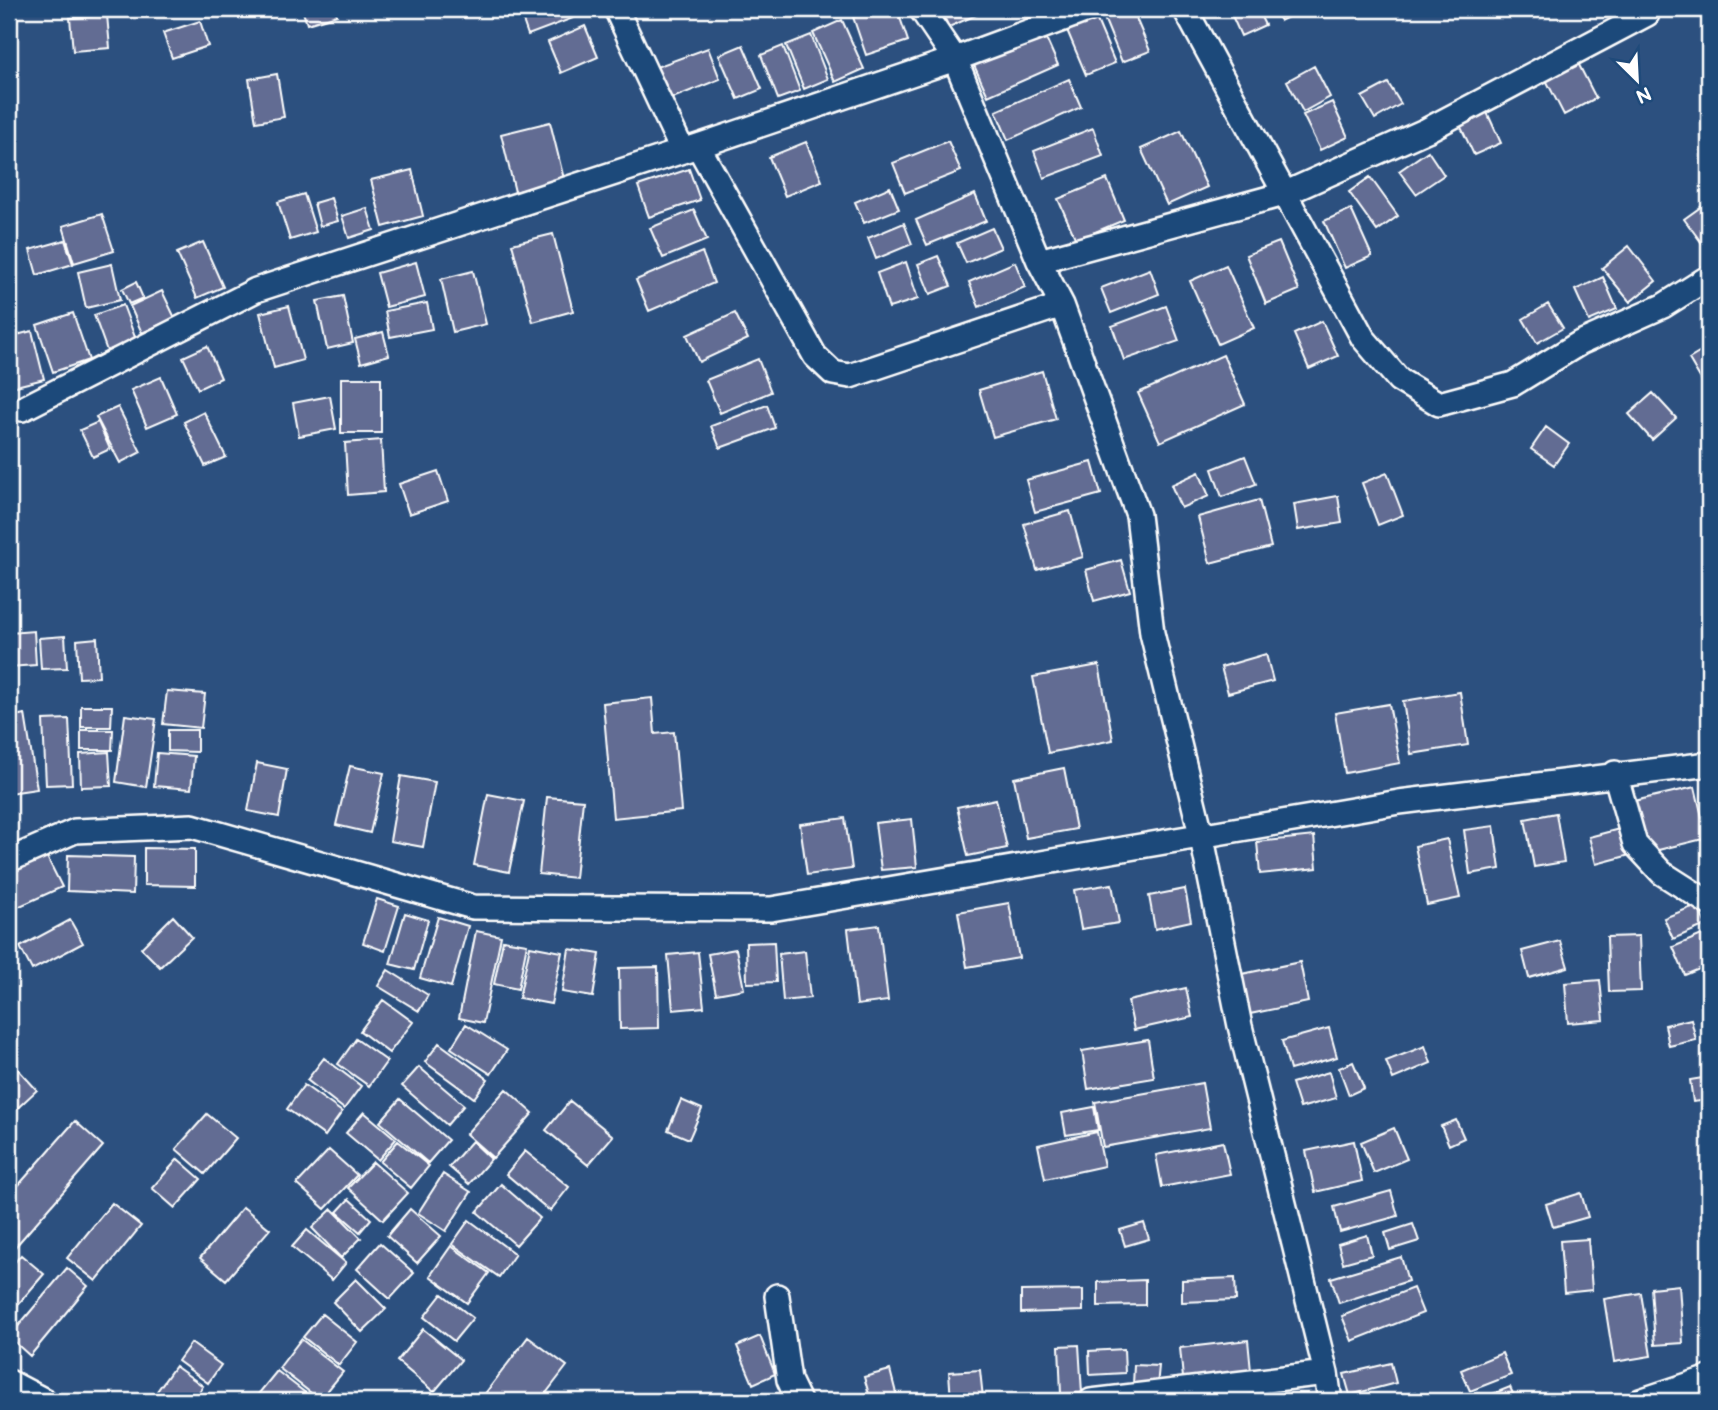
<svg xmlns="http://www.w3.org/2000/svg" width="1718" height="1410" font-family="'Balsamiq Sans',sans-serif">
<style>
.building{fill:#626c93;stroke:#fff;stroke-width:2}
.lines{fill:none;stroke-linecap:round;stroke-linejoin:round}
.minor-casing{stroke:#fff;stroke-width:28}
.minor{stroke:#1f4a7a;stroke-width:23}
</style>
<rect width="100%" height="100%" fill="#2c507f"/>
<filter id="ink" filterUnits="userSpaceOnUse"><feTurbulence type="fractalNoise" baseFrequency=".0143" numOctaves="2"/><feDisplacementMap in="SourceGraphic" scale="14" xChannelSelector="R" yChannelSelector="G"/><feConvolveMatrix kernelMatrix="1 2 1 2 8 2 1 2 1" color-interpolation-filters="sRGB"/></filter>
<g filter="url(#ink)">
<!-- building -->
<path class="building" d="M302,9H335L337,15L307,24Z
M519,9H578L581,15L528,35Z
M877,9H897L908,41L866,55L853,17Z
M940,9H990L949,27Z
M1126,9H1132L1150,51L1122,62L1104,18Z
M1229,9H1257L1265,25L1241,36Z
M1274,9H1300L1301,11L1280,21Z
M1093,11L1115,63L1086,75L1064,23Z
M107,15L110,48L73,51L70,18Z
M842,20L864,69L835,82L813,33Z
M200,21L208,46L172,58L163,33Z
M585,26L598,57L561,73L548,42Z
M1042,29L1058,65L988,96L972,61Z
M811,35L828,79L804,89L786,45Z
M743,45L762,89L738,99L719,55Z
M783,46L800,91L778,99L761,55Z
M708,48L720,79L668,100L656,67Z
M1578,63L1596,98L1564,115L1546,80Z
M1314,66L1330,97L1303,112L1287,81Z
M277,74L284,117L256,122L249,79Z
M1069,79L1081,107L1008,140L996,111Z
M1388,83L1401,104L1375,119L1362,97Z
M1332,102L1348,137L1320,150L1303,115Z
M1486,110L1501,143L1474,155L1459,123Z
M550,122L564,179L515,192L501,134Z
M1093,128L1103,156L1044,178L1034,151Z
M1181,131L1207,187L1167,205L1141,149Z
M948,141L961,171L905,193L893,163Z
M806,142L822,181L785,196L769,157Z
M1428,151L1444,175L1416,194L1399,171Z
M689,169L700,200L649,217L638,186Z
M412,170L423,216L383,227L371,180Z
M1370,177L1398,216L1377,231L1349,192Z
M1107,179L1124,220L1076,240L1058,199Z
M890,187L899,209L864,223L855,202Z
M304,194L316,232L290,240L278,202Z
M975,194L986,221L927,245L916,220Z
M331,198L338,221L320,226L314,203Z
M1705,204L1709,210V243L1704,246L1684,219Z
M367,208L374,230L349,238L342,216Z
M1351,209L1372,256L1345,268L1324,221Z
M694,210L707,240L663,258L650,228Z
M102,214L114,251L74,263L63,226Z
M904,223L912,244L876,259L868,238Z
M992,228L1001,248L966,263L957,243Z
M553,234L573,311L533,322L512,244Z
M65,240L73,264L37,275L30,250Z
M203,242L223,287L197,298L177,253Z
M1279,242L1299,290L1266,304L1246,255Z
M1629,246L1656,281L1630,302L1602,268Z
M702,252L714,283L649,311L636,280Z
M938,256L951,286L930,294L918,264Z
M416,262L425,297L386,307L377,273Z
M906,262L918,299L889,308L877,273Z
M1015,262L1025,287L979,307L969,282Z
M112,264L120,300L86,308L78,272Z
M1226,265L1254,328L1218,344L1190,281Z
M1150,269L1159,294L1111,313L1101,288Z
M473,271L486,324L453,332L441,279Z
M1603,277L1617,309L1589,321L1575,290Z
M136,282L143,298L129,304L122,289Z
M162,291L175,318L142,333L130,306Z
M343,296L353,343L327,349L317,301Z
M427,303L432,329L390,337L385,311Z
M1548,304L1563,328L1537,343L1523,319Z
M123,305L136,340L107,351L94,315Z
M289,306L303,360L274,368L260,313Z
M1166,306L1179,341L1124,360L1112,326Z
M73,313L89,360L53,372L37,325Z
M735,313L748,339L699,362L687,335Z
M1322,321L1338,356L1309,369L1294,334Z
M32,331L44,379L12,387L9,374V337Z
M383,332L389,355L361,363L355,339Z
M207,346L221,378L198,389L183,357Z
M1709,347V393L1689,359Z
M1223,355L1245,404L1160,442L1138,393Z
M758,359L771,392L720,413L706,380Z
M1042,371L1056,419L993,437L979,390Z
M161,377L177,414L147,427L131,390Z
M341,378H381V433H341Z
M1653,393L1676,418L1652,440L1629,414Z
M330,396L336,429L299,436L293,403Z
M767,405L775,428L720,448L711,426Z
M118,407L141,452L120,463L96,417Z
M204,412L226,457L205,466L184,422Z
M98,422L110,449L93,457L80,430Z
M1546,427L1569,444L1554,465L1531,449Z
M381,440L384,492L348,495L345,443Z
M1245,456L1256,484L1222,497L1212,469Z
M1092,462L1101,494L1035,512L1026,480Z
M438,471L448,501L409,514L399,484Z
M1199,472L1209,496L1181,508L1171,485Z
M1387,473L1403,515L1378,525L1362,483Z
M1338,496L1342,523L1298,530L1294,504Z
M1259,500L1271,547L1210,563L1198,517Z
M1070,511L1083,557L1037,570L1024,524Z
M1121,560L1130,591L1094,601L1086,570Z
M34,631L36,665L9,667V633Z
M65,636L67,668L41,669L39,638Z
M97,638L99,677L79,678L77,640Z
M1266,654L1273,681L1228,693L1221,667Z
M1099,665L1113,740L1048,753L1033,677Z
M167,691L205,694L201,728L163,724Z
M1460,692L1468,745L1411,754L1403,701Z
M652,698L655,734L674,732L681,811L613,818L603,703Z
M1389,704L1400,763L1345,773L1335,713Z
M81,706H112L111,727H81Z
M25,714L37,789L9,793V717Z
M125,715L156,719L146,787L116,782Z
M69,719L72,784L46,785L43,720Z
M81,730H113L112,750H81Z
M168,730H197V752L168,751Z
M109,752L111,786L81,787L80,754Z
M157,753L194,756L191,789L154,786Z
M257,763L287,769L279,817L248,811Z
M350,766L384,773L370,833L336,825Z
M1064,768L1076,829L1026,838L1014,778Z
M401,776L435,782L423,847L390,841Z
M1695,787L1707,838L1646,853L1634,801Z
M488,794L524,801L509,872L474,865Z
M547,797L583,800L575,878L539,874Z
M996,799L1007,848L968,856L957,807Z
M1556,813L1564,862L1534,867L1525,819Z
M845,818L852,869L807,875L800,824Z
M912,819L917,867L881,870L875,823Z
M1494,826L1500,869L1470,874L1464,830Z
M1623,828L1630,855L1596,864L1589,837Z
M1314,836L1317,868L1260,874L1257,842Z
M1447,839L1460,898L1427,905L1415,846Z
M144,848L195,849V886L144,885Z
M45,853L62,887L9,911V871Z
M68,855L134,857L133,894L67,891Z
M1112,884L1119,923L1081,929L1074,890Z
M1185,889L1191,921L1155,929L1149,896Z
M377,899L399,906L385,951L363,943Z
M1009,903L1019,958L967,967L958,912Z
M1697,905L1706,925L1673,939L1664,918Z
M405,913L428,920L414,970L390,964Z
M173,916L192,937L160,967L141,948Z
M438,917L468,926L451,987L420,978Z
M70,920L83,943L32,970L20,947Z
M879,925L888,1001L857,1005L848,929Z
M476,931L501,936L483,1023L459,1018Z
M1709,932V965L1685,975L1673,947Z
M1639,936L1641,991L1609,992L1607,937Z
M503,940L527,944L518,989L494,984Z
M1560,941L1568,967L1529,978L1522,951Z
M774,942L776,982L747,983L746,943Z
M530,946L562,952L551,1004L519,998Z
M569,949L600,954L593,997L562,992Z
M736,949L744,989L716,994L708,954Z
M805,951L810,998L783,1001L779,954Z
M698,952L704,1007L673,1010L668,955Z
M1300,962L1308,1002L1250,1014L1242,974Z
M658,967L659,1028L620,1029L619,968Z
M388,970L428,995L419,1011L378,986Z
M1600,980L1604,1020L1568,1023L1565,983Z
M1186,988L1192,1017L1134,1030L1128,1001Z
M383,1000L413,1022L389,1053L360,1031Z
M1691,1019L1696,1040L1669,1046L1665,1025Z
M466,1024L507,1050L491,1074L451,1048Z
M1329,1028L1337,1057L1290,1070L1282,1041Z
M356,1039L387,1061L369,1086L338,1064Z
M1148,1040L1154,1078L1088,1089L1082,1051Z
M439,1043L488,1079L474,1098L425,1062Z
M1425,1046L1431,1063L1393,1079L1386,1061Z
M324,1058L361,1086L344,1109L307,1080Z
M1353,1062L1364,1088L1349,1095L1339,1068Z
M14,1065L37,1090L9,1116V1071Z
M419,1067L464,1105L447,1125L402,1086Z
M1329,1072L1336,1098L1300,1108L1292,1083Z
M1709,1077V1100L1693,1102L1690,1080Z
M1202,1083L1210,1128L1103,1147L1095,1102Z
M304,1085L342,1112L325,1136L287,1109Z
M506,1089L533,1113L493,1158L466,1134Z
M400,1099L448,1140L428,1163L380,1122Z
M681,1100L702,1109L689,1139L668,1130Z
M570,1101L613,1136L588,1165L546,1130Z
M1094,1107L1098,1130L1066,1135L1062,1113Z
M364,1112L396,1139L378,1160L346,1133Z
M207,1114L236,1138L205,1174L176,1149Z
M1456,1120L1464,1138L1449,1145L1441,1126Z
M75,1121L103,1146L9,1254V1196Z
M1394,1128L1407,1159L1374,1173L1361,1142Z
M1097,1132L1104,1166L1045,1179L1038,1145Z
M398,1141L429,1166L411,1188L380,1162Z
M472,1141L491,1159L469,1184L449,1167Z
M1354,1141L1362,1181L1315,1192L1306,1151Z
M1223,1142L1230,1174L1162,1187L1156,1155Z
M329,1150L357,1175L325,1209L297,1184Z
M525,1151L569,1187L550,1211L506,1174Z
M178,1159L201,1179L175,1208L152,1188Z
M373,1162L408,1193L383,1220L348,1188Z
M443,1174L471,1192L446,1231L418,1213Z
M501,1184L540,1218L516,1245L477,1212Z
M1391,1191L1398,1216L1340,1232L1334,1207Z
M1581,1193L1588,1217L1553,1227L1546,1204Z
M349,1199L371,1219L360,1232L337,1212Z
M112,1203L141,1226L96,1281L67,1258Z
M243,1207L270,1229L226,1280L200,1258Z
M332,1209L361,1238L341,1258L312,1228Z
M410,1209L441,1236L417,1263L387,1236Z
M469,1220L515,1254L499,1277L452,1244Z
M1144,1223L1149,1239L1125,1246L1120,1230Z
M1413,1224L1419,1241L1390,1250L1385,1233Z
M307,1230L346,1263L332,1280L292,1247Z
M1367,1235L1372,1255L1343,1263L1338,1244Z
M1588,1239L1592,1290L1564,1293L1560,1241Z
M380,1243L414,1273L390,1299L357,1269Z
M451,1246L489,1273L467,1303L430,1276Z
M21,1255L44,1274L9,1315V1269Z
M1401,1257L1408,1281L1339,1303L1331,1278Z
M67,1268L88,1286L30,1356L9,1337Z
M1235,1278L1236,1300L1182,1302V1280Z
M356,1279L386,1309L362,1332L333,1302Z
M1145,1280V1305L1098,1306V1282Z
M1679,1285L1683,1343L1655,1345L1651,1288Z
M1413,1288L1423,1313L1352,1341L1342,1316Z
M1083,1290V1311L1021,1313V1291Z
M1641,1293L1651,1356L1614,1362L1604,1299Z
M442,1294L473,1318L454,1341L424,1317Z
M322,1314L357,1342L339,1365L303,1337Z
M423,1329L461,1360L434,1392L397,1361Z
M760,1336L775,1374L753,1384L737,1346Z
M528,1337L567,1366L540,1401H483L481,1399Z
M301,1339L343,1372L320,1400L279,1368Z
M1248,1340L1251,1371L1183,1378L1180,1348Z
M191,1343L221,1365L208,1383L178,1361Z
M1079,1345L1082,1393L1061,1394L1059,1346Z
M1124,1349L1125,1373L1090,1375L1089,1351Z
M1502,1353L1511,1375L1470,1391L1461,1370Z
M1391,1363L1396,1383L1350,1395L1344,1374Z
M1134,1365L1159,1366L1157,1386L1133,1385Z
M175,1366L203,1386L193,1401H150Z
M890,1370L898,1401H871L864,1377Z
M980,1370L983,1398L951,1401L949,1372Z
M277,1371L316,1401H259L255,1398Z
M1510,1387L1516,1401H1481L1480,1399Z
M1415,1392L1417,1401H1377Z"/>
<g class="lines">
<!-- minor casing -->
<g class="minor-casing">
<path id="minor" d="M616,9L682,150
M921,9L955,59L1039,261L1062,305L1138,515L1152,633L1202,838L1240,1026L1326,1373L1330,1401
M1185,9L1363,338L1399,380L1439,404L1513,384L1580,343L1663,306L1709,277
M698,146L815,356L833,373L850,376L1062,305
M1039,261L1284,194L1427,130L1647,14
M22,409L256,290L698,146L955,59L1090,9
M1615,773L1635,844L1662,873L1709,903
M9,860L75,831L192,826L473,907L771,909L1399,802L1709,764
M777,1296L789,1380L799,1401
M9,1382L45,1401
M1091,1401L1326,1373
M1640,1401L1709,1378"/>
</g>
<!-- minor -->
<use href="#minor" class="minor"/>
</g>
</g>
<!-- margin -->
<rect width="1718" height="1410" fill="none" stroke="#1f4a7a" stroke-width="35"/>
<rect x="18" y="18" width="1683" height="1375" fill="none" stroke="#fff" stroke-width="2.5" filter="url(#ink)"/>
<!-- north arrow -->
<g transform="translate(1637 80) rotate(156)" stroke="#1f4a7a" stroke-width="5" paint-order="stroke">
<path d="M0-5L12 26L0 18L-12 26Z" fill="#ffffff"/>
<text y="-10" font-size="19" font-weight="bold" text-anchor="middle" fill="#ffffff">N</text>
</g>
</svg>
